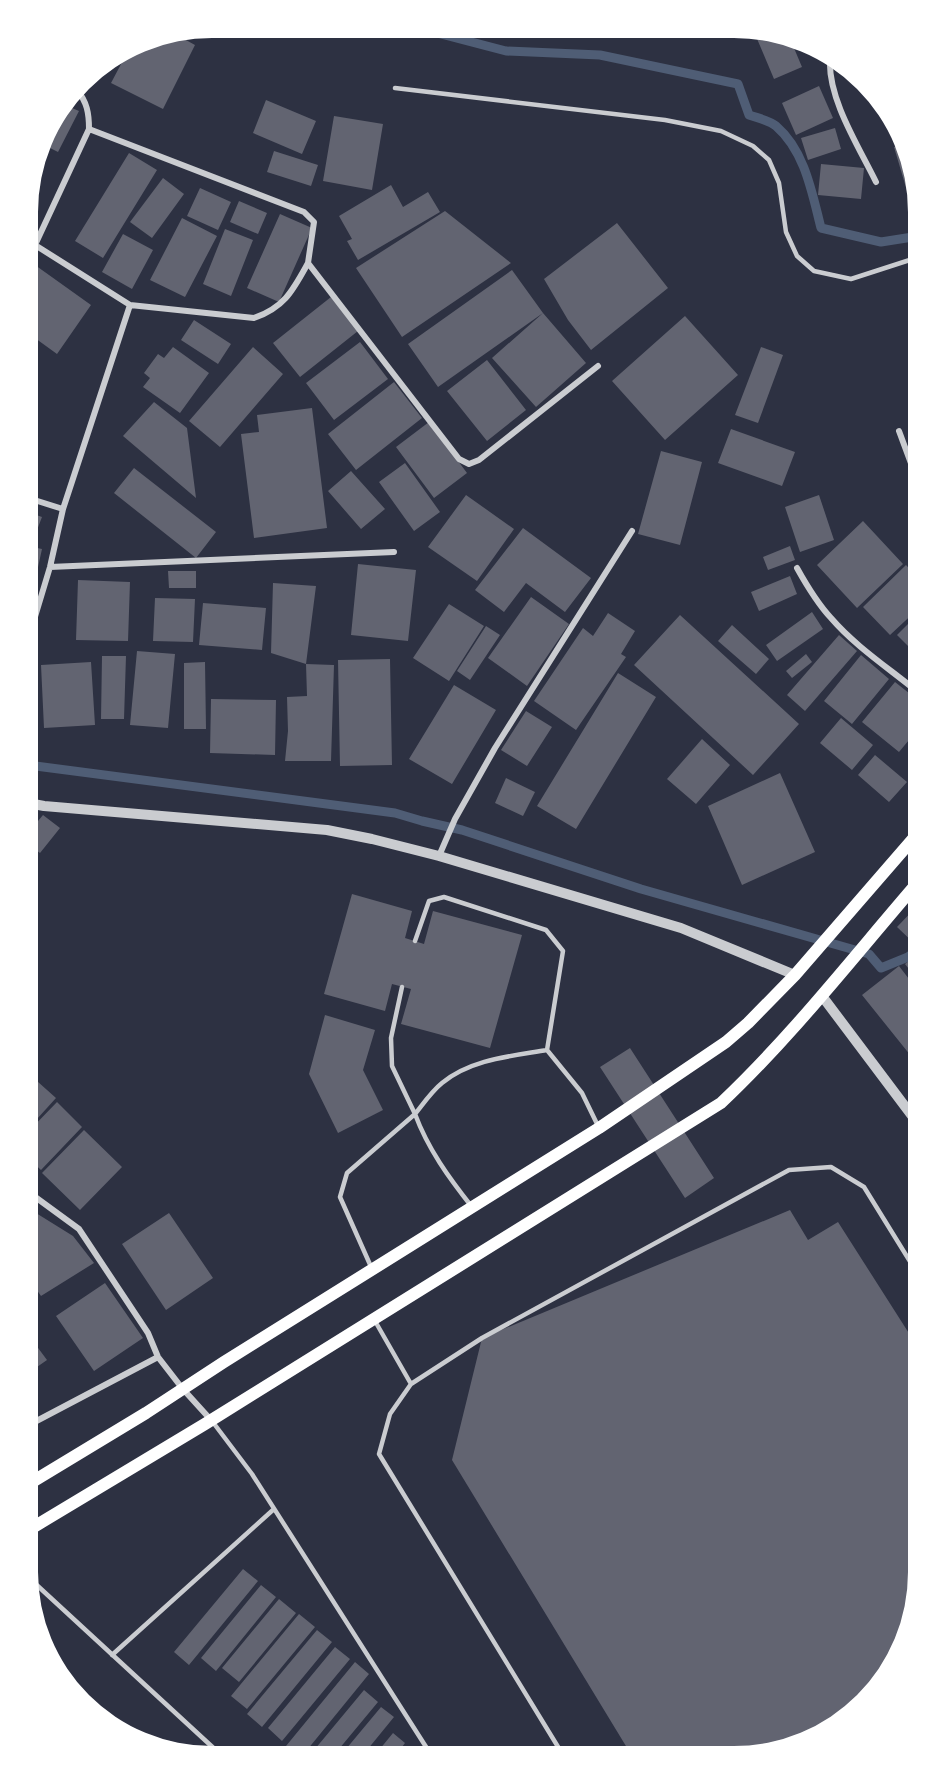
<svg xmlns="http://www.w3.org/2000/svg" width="946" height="1783" font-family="Manrope,sans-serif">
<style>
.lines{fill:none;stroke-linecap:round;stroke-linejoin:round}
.stream{stroke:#4f5d75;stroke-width:9}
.building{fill:#626471}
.service{stroke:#caccd0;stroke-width:4.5}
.minor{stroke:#caccd0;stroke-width:6}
.tertiary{stroke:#caccd0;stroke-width:10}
.secondary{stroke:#fff;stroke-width:12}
</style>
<rect width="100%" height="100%" fill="#2d3142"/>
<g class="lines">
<!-- stream -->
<path class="stream" d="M418,28L506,51L600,55L738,84L749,115C757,118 769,120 776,126C805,151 812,193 821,228L881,242L919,236
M28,765L395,813L422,821L462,830L641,889L869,954L881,968L908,957L919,949"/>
</g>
<!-- building -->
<path class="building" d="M197,30L194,37L185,32L196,30Z
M762,30H770L791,41L802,67L774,79L755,34Z
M175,34L195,45L163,109L111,83L129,49L141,41Z
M819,86L833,118L796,135L782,103Z
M266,100L316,121L302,154L253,133Z
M65,105L79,111L58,152L42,144L46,130Z
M334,116L383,124L372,190L323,181Z
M835,128L841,149L808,160L801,138Z
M903,144L909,153L915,189L907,191L894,147Z
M274,151L318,165L311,186L267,172Z
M129,153L157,170L103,258L75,241Z
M821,164L864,168L861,199L818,195Z
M163,178L184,194L152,238L130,222Z
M391,185L403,207L428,192L440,212L358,260L347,241L352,239L339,216Z
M200,188L231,202L218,230L187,216Z
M239,201L267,213L258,234L230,222Z
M445,211L511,263L402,337L356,268Z
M280,214L312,228L279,302L247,288Z
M182,218L217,236L185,297L150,280Z
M617,223L668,288L591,350L568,320L544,279Z
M225,229L253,240L231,296L203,284Z
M123,234L153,250L132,289L102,272Z
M28,260L91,305L57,354L28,333Z
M512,270L543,313L438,387L408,344Z
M331,297L358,331L300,377L273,343Z
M543,313L586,363L536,407L492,358Z
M685,316L738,375L665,440L612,381Z
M194,320L231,344L218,364L181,340Z
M360,342L388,379L334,420L306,383Z
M173,347L209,373L180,413L143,387L150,378L144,373L158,354L164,358Z
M253,347L283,374L220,447L189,421Z
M761,347L783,355L758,423L735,415Z
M487,360L526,410L487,441L447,391Z
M394,382L422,418L356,470L328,434Z
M154,402L187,428L196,498L123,436Z
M312,408L327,528L254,538L241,434L259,432L257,415Z
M429,422L467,473L434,498L396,447Z
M731,429L795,452L782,486L718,463Z
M661,451L702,462L680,545L638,534Z
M405,463L440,512L414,531L379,482Z
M134,468L216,532L196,558L114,493Z
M351,471L385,509L361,529L328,491Z
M466,495L514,529L477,581L428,547Z
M819,495L834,540L800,552L785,507Z
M28,512L42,517L32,543L28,541Z
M863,521L903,564L857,608L817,565Z
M523,528L591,578L565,612L526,583L504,612L475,590Z
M28,546L42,549L29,608H28Z
M790,546L795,560L768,570L763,557Z
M358,564L416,570L408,641L351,635Z
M906,565L919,579V608L890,635L863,607Z
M168,571H196V588H169Z
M790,576L797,594L759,611L751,592Z
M78,580L130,582L128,641L76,640Z
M273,583L316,586L306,664L271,653Z
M531,597L569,624L527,686L488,658Z
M155,598L195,599L193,642L153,641Z
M203,603L266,608L262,650L199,645Z
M449,604L484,626L449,681L413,658Z
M812,612L823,629L777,661L766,645Z
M608,613L635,631L621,654L626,657L576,730L534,701L583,628L593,636Z
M919,613V657L897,635Z
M680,615L799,724L753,775L634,665Z
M732,625L769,659L756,674L718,641Z
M486,626L500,635L470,680L457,671Z
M839,635L857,651L805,711L787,695Z
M137,651L175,654L168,728L130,725Z
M806,654L812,662L792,678L786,671Z
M861,655L889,679L852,724L824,701Z
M102,656H126L124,719H101Z
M390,659L392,765L340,766L338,660Z
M91,662L95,725L44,728L41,665Z
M205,662L206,729H184V663Z
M306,664L334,665L331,761H285L288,731L287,697L307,696Z
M618,673L656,697L576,829L537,806Z
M895,682L919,701V728L899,752L862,722Z
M454,685L496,710L452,784L409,759Z
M211,699L276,700L275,755L210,753Z
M526,711L552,727L527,766L501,750Z
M841,718L873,745L852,770L820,743Z
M702,739L730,765L696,804L667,779Z
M875,755L907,782L889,802L858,775Z
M780,773L815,852L742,885L708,806Z
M506,778L535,792L523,816L495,803Z
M43,815L60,828L40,853L28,844V833Z
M28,852L37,856L28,881Z
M352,894L412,911L405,938L424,944L433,911L522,935L490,1048L401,1024L411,989L392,984L385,1011L324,994Z
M919,904V946L918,947L897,927Z
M919,953V982L905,964Z
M899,966L919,992V1066L862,995Z
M325,1015L375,1030L363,1070L383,1110L338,1133L309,1074Z
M630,1048L714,1178L685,1198L600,1067Z
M28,1073L56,1098L27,1130Z
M57,1102L82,1127L41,1170L27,1157V1133Z
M84,1130L122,1167L80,1210L42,1173Z
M790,1210L808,1240L838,1222L919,1349V1584L905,1642L881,1684L851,1712L793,1746L734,1756H632L452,1460L482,1338Z
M36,1213L73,1236L94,1263L41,1296L27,1276V1219Z
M169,1213L213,1278L166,1310L122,1244Z
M27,1283L38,1298L27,1305Z
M105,1283L143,1338L94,1371L56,1316Z
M27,1333L47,1360L27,1374Z
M243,1569L258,1581L189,1665L174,1652Z
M261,1585L276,1597L216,1671L201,1658Z
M279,1599L296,1613L239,1682L222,1668Z
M299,1614L315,1627L247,1709L231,1696Z
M317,1630L332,1642L262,1727L247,1714Z
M335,1647L350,1659L282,1741L268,1728Z
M355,1662L369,1674L303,1755H296L286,1746Z
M364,1690L378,1702L334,1755H310Z
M381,1707L394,1717L363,1755H341Z
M393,1733L405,1743L396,1755H375Z
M410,1746L421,1755H402Z"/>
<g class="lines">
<!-- service -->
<path class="service" d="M395,88L665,120L721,131L753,146L769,160L779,183L786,232L797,256L814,271L851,279L919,257
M415,941L429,901L444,897L546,930L563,951L547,1050
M472,1207C449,1178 428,1149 415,1114C423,1104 432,1091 442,1083C471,1059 512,1056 547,1050L582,1093L599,1128
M372,1269L340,1197L347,1173L415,1114L392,1066L391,1038L402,987
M375,1321L411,1384
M212,1421L252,1474L428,1750V1755
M28,1577L220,1754
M112,1655L274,1509
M563,1755L379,1454L390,1414L411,1384L482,1338L789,1170L831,1167L864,1187L919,1276"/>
<!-- minor -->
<path class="minor" d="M830,60C828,99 859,147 876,182
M89,129L304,212L314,222L308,263
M130,305L254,318C285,307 293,290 308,263L459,459L469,464L479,460L598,366
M899,431L919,485
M28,498L63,509
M50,567L394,552
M797,568C807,586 817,603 831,618C856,647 890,669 919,693
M28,640L50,567L63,509L130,305L35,245L89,129C89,113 87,102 77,90
M439,856L455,819L495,748L632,531
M27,1191L79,1229L148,1333L158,1357L182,1388L211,1420
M27,1426L158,1357"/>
<!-- tertiary -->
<path class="tertiary" d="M28,803L44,806L327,830L372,839L439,856L681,928L795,975
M822,996L919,1125"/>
<!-- secondary -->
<path class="secondary" d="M27,1485L146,1413L224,1362L599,1128L726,1042L748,1023L795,975L919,832
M27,1531L205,1424L721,1103C793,1035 854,956 919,881"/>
</g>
<!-- crop -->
<path d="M0 0H946V1783H0ZM212 38H734A174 174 0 0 1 908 212V1572A174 174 0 0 1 734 1746H212A174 174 0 0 1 38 1572V212A174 174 0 0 1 212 38Z" fill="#fff" fill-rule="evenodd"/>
</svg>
